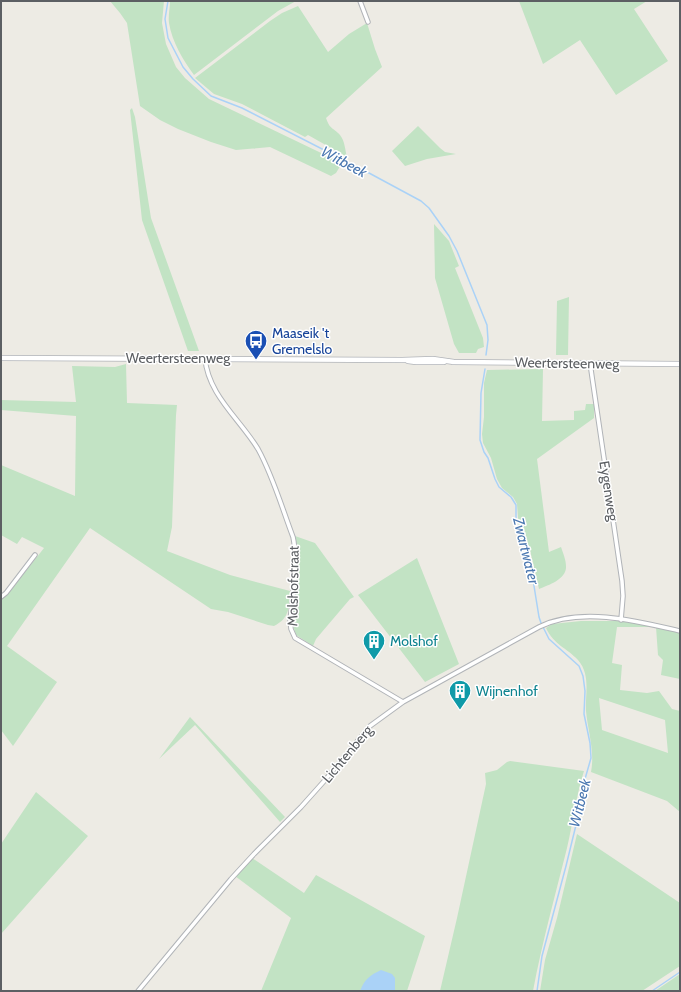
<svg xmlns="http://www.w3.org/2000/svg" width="681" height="992" font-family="Cabin,sans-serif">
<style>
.green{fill:#c2e3c4;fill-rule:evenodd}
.water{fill:#aad2f7}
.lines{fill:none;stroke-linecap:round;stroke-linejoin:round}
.stream{stroke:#aad2f7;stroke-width:1.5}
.minor-casing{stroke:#b1b4b8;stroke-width:5.5}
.secondary-casing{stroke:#b0b3b8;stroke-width:6}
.minor{stroke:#fff;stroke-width:3.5}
.secondary{stroke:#fff;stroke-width:4.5}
.labels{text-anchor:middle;stroke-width:3;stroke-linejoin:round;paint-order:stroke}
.transit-label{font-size:14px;fill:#164399;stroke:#fff;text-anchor:start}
.street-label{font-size:14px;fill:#5c5f63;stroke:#fff}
.culture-label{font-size:14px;fill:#0d838f;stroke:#fff;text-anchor:start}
.water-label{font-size:15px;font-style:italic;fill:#4b78b1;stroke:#fff}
</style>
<rect width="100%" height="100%" fill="#edebe4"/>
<!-- green -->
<path class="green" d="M110,1H164L162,23L166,44L176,67L185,78L209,99L342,163L336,173L331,176L270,147L236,150L211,142L178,129L160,120L140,106L127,23L120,13Z
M170,1H296L278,11L194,75C183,60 172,42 169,23C168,16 170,8 170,1Z
M519,1H647L634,9L668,61L616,95L580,40L543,64Z
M298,6L328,52L349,34L367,23L375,49L382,67L326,118C330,130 333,127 340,135C345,141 345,150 347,157L308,135L305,137L242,104L214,94L195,78L270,21L282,13Z
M132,108L135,117L151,218L199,351H188L142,220L130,110Z
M418,126L440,148L445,152L456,154L427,159L405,166L392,151Z
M434,224L449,241L459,266L455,268L483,338L484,347L478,349L476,353H459L454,344L435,278Z
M569,297L568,355H556L557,301Z
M126,364L127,403L177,405L176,415L172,527L167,551L230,575L290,591C289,607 290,618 274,626L268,625L228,612L211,609L90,528L7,646L57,682L13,746L1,730V599L7,595L44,548L22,537L17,544L1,535V465L75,496L76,416L1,410V400L76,402L72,366L115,367Z
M543,369L542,421L574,420V411L585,410L586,404H594V418L537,459L549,552L561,547C563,553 566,560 566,566C567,579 549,585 539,589L530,550L519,530L517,504L513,497L502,488L497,479L491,458L483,443L482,434L484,417V383L487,370Z
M295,536L315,543L354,597L350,599L316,639L313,646L296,635L292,622L296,575L297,550Z
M417,558L459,664L425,682L358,595Z
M581,621H620L656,627L680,633V679L661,675L663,660L658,655L656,627H617L612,663L622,665L620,690L647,693L659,691L672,709L680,711V812L667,801L591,772C595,751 588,732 586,711C585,694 591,675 578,660C567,648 554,645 546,628L552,624ZM599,698L665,720L668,753L602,730Z
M190,717L285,817L280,822L195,725L159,759Z
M510,761L584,771C576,796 573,822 567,848C555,896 542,943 533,991H440L457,918L486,784L485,773L497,770L507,762Z
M36,792L88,836L1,934V844Z
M577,834L680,903V966L642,991H540L545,960L557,918Z
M252,858L304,893L316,875L425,936L407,991H261L291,918L235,876Z
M680,974V991H655Z"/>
<!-- water -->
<path class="water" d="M381,970L392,974L395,978V991H360C364,980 370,975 381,970Z"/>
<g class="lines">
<!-- stream -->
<path class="stream" d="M168,1L165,19L168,38L183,67L193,79L211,96L242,108L369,173L421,201L429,208L449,236L457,251L487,325L488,340L486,355
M485,369L481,393L480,440L484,452L488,458L495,479L499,487L511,497L516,505V524L518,534L529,555L539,617L541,623
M537,991L542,956L566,866L576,825L579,800L591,758L590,743L584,714L585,691L583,676L579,666L549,639L543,627
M652,991L680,972"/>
<!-- minor casing -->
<g class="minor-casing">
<path id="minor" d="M360,1L368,22
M205,358C208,395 240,419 258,449C273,476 282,508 293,537C298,558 293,597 290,620L291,629L295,638L403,702
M590,363L622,581L623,596L621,620
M1,597L6,593L35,555
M138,991L231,879L254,854L301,807L326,779L370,726L403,702L539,627C580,606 638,621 680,631"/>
</g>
<!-- secondary casing -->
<g class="secondary-casing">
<path id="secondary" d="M1,358L402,360L433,359L454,362
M408,361L416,362H444
M452,362L680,364"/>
</g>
<!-- minor -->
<use href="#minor" class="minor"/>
<!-- secondary -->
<use href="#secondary" class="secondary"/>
</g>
<!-- icons -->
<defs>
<g id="bus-pin" transform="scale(1.15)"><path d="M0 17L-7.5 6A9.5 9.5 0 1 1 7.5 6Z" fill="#1a4fb4" stroke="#fff"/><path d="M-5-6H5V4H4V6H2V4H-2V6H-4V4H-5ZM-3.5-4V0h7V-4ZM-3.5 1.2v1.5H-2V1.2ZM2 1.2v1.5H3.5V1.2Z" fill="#fff"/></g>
<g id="building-pin" transform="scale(1.15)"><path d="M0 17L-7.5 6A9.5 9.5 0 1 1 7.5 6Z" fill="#0f9aa8" stroke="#fff"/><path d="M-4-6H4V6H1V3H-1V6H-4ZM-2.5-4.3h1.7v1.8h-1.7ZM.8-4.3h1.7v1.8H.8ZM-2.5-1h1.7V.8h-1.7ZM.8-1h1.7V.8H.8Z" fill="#fff"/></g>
</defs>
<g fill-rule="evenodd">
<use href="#bus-pin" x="256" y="341"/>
<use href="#building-pin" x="374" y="641"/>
<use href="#building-pin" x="460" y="691"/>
</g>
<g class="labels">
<!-- transit labels -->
<g class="transit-label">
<text x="272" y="338">Maaseik 't<tspan x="272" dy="16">Gremelslo</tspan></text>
</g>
<!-- street labels -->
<g class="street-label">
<text x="178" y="363">Weertersteenweg</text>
<text transform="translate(567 363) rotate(1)" y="5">Weertersteenweg</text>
<text transform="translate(609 491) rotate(81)" y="5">Eygenweg</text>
<text transform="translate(293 586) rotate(-89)" y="5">Molshofstraat</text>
<text transform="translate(347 754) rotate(-50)" y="5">Lichtenberg</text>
</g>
<!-- culture labels -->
<g class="culture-label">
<text x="390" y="646">Molshof</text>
<text x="476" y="696">Wijnenhof</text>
</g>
<!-- water labels -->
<g class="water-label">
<text transform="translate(344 162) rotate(28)" y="5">Witbeek</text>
<text transform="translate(526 551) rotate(76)" y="5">Zwartwater</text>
<text transform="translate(580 803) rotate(-76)" y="5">Witbeek</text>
</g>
</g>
<!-- border -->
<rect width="681" height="992" fill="none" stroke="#5c5f63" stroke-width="4"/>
</svg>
